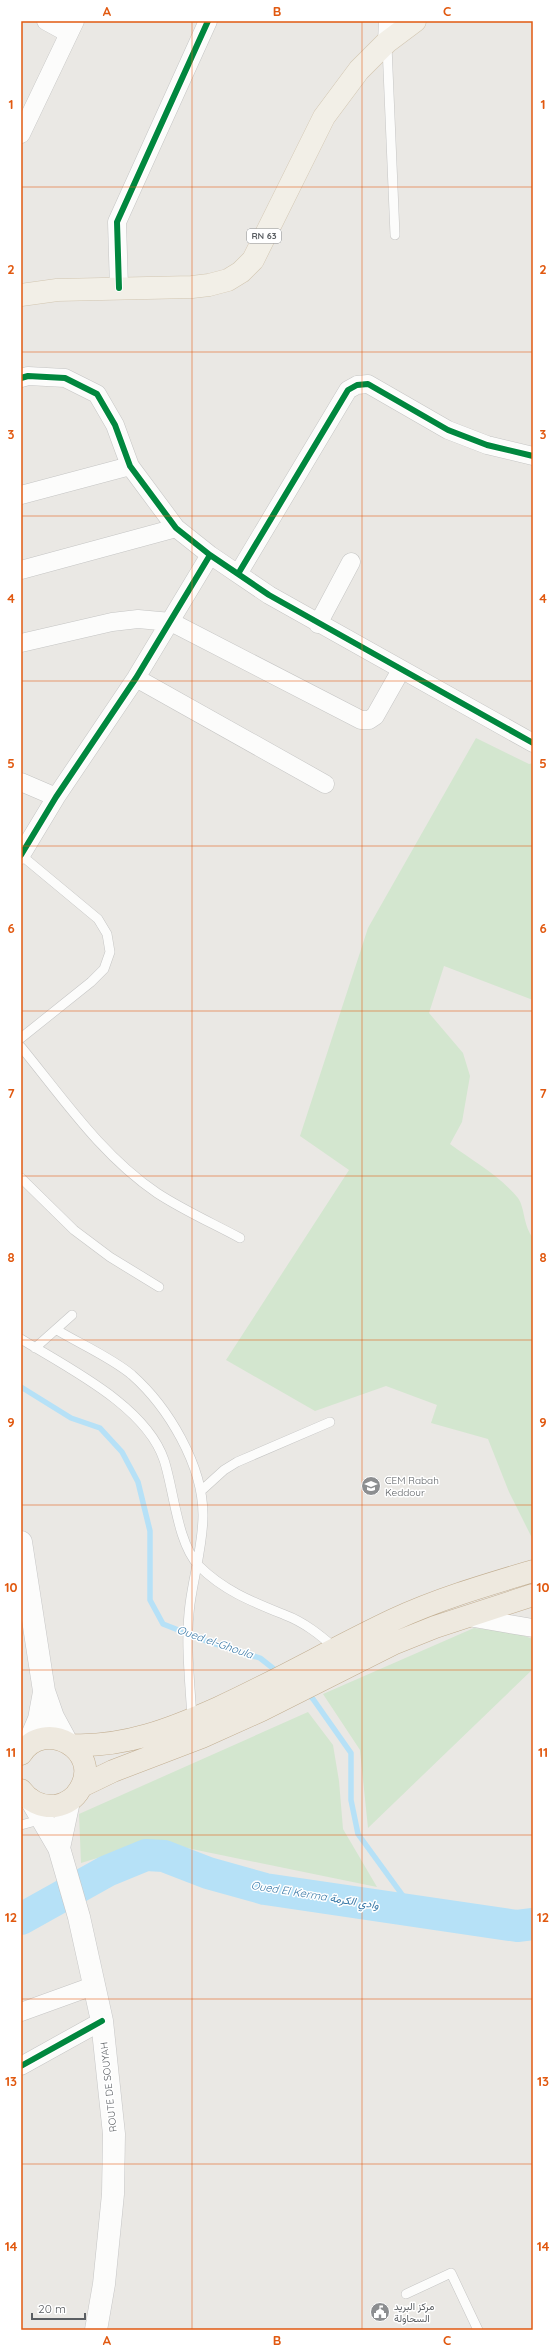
<svg xmlns="http://www.w3.org/2000/svg" width="554" height="2351" font-family="Quicksand,Vazirmatn,sans-serif">
<style>
.green{fill:#d3e6cf}
.lines{fill:none;stroke-linecap:round;stroke-linejoin:round}
.stream{stroke:#b6e1f7;stroke-width:5.5}
.river{stroke:#b6e1f7;stroke-width:32}
.lane-casing{stroke:#c5c5c4;stroke-width:10}
.street-casing{stroke:#c5c5c4;stroke-width:19}
.secondary-casing{stroke:#c6c6c6;stroke-width:23}
.primary-casing{stroke:#d2c6b1;stroke-width:23}
.highway-casing{stroke:#c2ae91;stroke-width:23}
.lane{stroke:#fcfcfb;stroke-width:9}
.street{stroke:#fcfcfb;stroke-width:18}
.secondary{stroke:#fcfcfb;stroke-width:22}
.primary{stroke:#f2efe7;stroke-width:22}
.highway{stroke:#eee9df;stroke-width:22}
.cycleway-casing{stroke:#fff;stroke-width:8}
.cycleway{stroke:#00873e;stroke-width:6}
.grid{fill:none;stroke:#e15910;stroke-width:1;stroke-opacity:0.55}
.labels{text-anchor:middle;stroke-width:3;stroke-linejoin:round;paint-order:stroke}
.shield{fill:#fff;stroke:#8c8e91;stroke-width:1}
.shield-label{font-size:9px;font-weight:bold;fill:#5a5e62}
.poi-label{font-size:10px;fill:#5a5e62;stroke:#fff;text-anchor:start}
.street-label{font-size:10px;fill:#5a5e62;stroke:#fff}
.water-label{font-size:11px;font-style:italic;fill:#3a7aa8;stroke:#fff}
.neatline{fill:none;stroke:#e15910;stroke-width:1.5}
.grid-label{font-size:13px;text-anchor:middle;font-weight:bold;fill:#e15910}
</style>
<rect width="100%" height="100%" fill="#eae8e4"/>
<!-- green -->
<path class="green" d="M476,738L529,764L533,763V1000L444,966L429,1013L463,1053L470,1076L462,1122L450,1144C473,1161 500,1176 518,1198C525,1208 523,1225 533,1238V1540L509,1492L488,1439L431,1423L437,1405L386,1386L315,1411L226,1360L349,1170L300,1136L368,928Z
M474,1628L516,1633L533,1639V1669L368,1828L360,1750L323,1694Z
M308,1712L333,1745L339,1781L343,1829L377,1887L153,1841L81,1863L79,1814Z"/>
<g class="lines">
<!-- stream -->
<path class="stream" d="M21,1387L71,1418L100,1428L122,1452L138,1482L150,1531V1600L163,1624L209,1642L260,1658L279,1673
M307,1694L313,1699L351,1753V1800L358,1834L414,1911"/>
<!-- river -->
<path class="river" d="M21,1919L107,1871L146,1855L164,1856L208,1873L265,1889L517,1926L533,1924"/>
<!-- lane casing -->
<g class="lane-casing">
<path id="lane" d="M387,46L395,235
M21,1038L91,982L104,969L110,952L107,934L98,919L21,855
M21,1047C63,1098 101,1155 157,1193C183,1210 212,1223 240,1238
M21,1178L74,1230L110,1257L159,1287
M57,1330C80,1344 112,1358 132,1375C168,1407 203,1465 203,1515C203,1545 194,1574 190,1604C185,1642 190,1681 192,1719
M21,1339C68,1368 146,1406 164,1460C174,1490 177,1543 199,1566C224,1591 253,1602 285,1615C304,1622 320,1635 335,1648
M35,1348L72,1315
M202,1490L224,1470L237,1462L330,1422
M21,1825L43,1819
M406,2294L451,2273L478,2330"/>
</g>
<!-- street casing -->
<g class="street-casing">
<path id="street" d="M46,21L68,33
M387,42L388,21
M21,134L75,21
M119,288L117,222L208,21
M21,378L28,376L65,378L97,394L115,425L130,466L176,528L210,555L269,595L533,743
M21,495L130,466
M21,570L176,528
M238,574L348,390L357,385L368,384L448,430L487,445L533,456
M318,624L351,562
M21,643L112,622L138,619L171,622L361,720H369L375,716L401,670
M136,678L325,784
M21,782L56,797
M21,855L56,797L136,678L210,555
M468,1617L533,1628
M21,2012L93,1986
M21,2066L102,2021"/>
</g>
<!-- secondary casing -->
<g class="secondary-casing">
<path id="secondary" d="M21,1542L44,1691L53,1717L66,1741
M28,1745L39,1719L44,1692
M31,1800L59,1848L79,1917L102,2021L114,2134L113,2194L104,2284L96,2330
M59,1848L69,1801"/>
</g>
<!-- primary casing -->
<g class="primary-casing">
<path id="primary" d="M21,295L57,290L192,287L209,285L228,280L241,272L253,260L324,117L359,70L387,42L415,21"/>
</g>
<!-- highway casing -->
<g class="highway-casing">
<path id="highway" d="M73,1745C125,1747 171,1729 218,1708C277,1681 334,1648 393,1620C438,1599 486,1585 533,1571
M21,1754C45,1717 103,1751 80,1789C75,1798 66,1804 55,1806C41,1807 29,1801 21,1790
M82,1786L113,1771L202,1737L262,1710L395,1643L435,1627L533,1595"/>
</g>
<!-- lane -->
<use href="#lane" class="lane"/>
<!-- street -->
<use href="#street" class="street"/>
<!-- secondary -->
<use href="#secondary" class="secondary"/>
<!-- primary -->
<use href="#primary" class="primary"/>
<!-- highway -->
<use href="#highway" class="highway"/>
<!-- cycleway casing -->
<g class="cycleway-casing">
<path id="cycleway" d="M119,288L117,222L208,21
M21,378L28,376L65,378L97,394L115,425L130,466L176,528L210,555L269,595L533,743
M238,574L348,390L357,385L368,384L448,430L487,445L533,456
M21,855L56,797L136,678L210,555
M21,2066L102,2021"/>
</g>
<!-- cycleway -->
<use href="#cycleway" class="cycleway"/>
</g>
<!-- grid -->
<path class="grid" d="M192,21V2330M362,21V2330M21,187H533M21,352H533M21,516H533M21,681H533M21,846H533M21,1011H533M21,1176H533M21,1340H533M21,1505H533M21,1670H533M21,1835H533M21,1999H533M21,2164H533"/>
<!-- icons -->
<defs>
<g id="school-disc" transform="scale(1)"><circle r="9.5" fill="#8c8e90" stroke="#fff"/><path d="M0-5L7-2L0 1L-7-2ZM-4 1L0 2.5L4 1V4Q0 6-4 4Z" fill="#fff"/></g>
<g id="civic-disc" transform="scale(1)"><circle r="9.5" fill="#8c8e90" stroke="#fff"/><path d="M-.6-6.5H3V-4.5H.6V-3L4-1V1h2V6H-6V1h2V-1L-.6-3ZM-1.2 2.5V6h2.4V2.5Z" fill="#fff"/></g>
</defs>
<g fill-rule="evenodd">
<use href="#school-disc" x="371" y="1486"/>
<use href="#civic-disc" x="380" y="2312"/>
</g>
<g class="labels">
<!-- shield labels -->
<rect class="shield" x="247" y="229" width="34" height="14" rx="3"/>
<g class="shield-label">
<text x="264" y="239">RN 63</text>
</g>
<!-- poi labels -->
<g class="poi-label">
<text x="385" y="1484">CEM Rabah<tspan x="385" dy="12">Keddour</tspan></text>
<text x="394" y="2310">مركز البريد<tspan x="394" dy="12">السحاولة</tspan></text>
</g>
<!-- street labels -->
<g class="street-label">
<text transform="translate(108 2087) rotate(-96)" y="4">ROUTE DE SOUYAH</text>
</g>
<!-- water labels -->
<g class="water-label">
<text transform="translate(215 1642) rotate(19)" y="4">Oued el-Ghoula</text>
<text transform="translate(315 1895) rotate(9)" y="4">Oued El Kerma وادي الكرمة</text>
</g>
</g>
<!-- border -->
<rect width="554" height="2351" fill="none" stroke="#ffffff" stroke-width="44"/>
<!-- scale -->
<path d="M32 2313v6h53v-6" fill="none" stroke="#5a5e62" stroke-width="2"/>
<text x="38" y="2313" font-size="12" fill="#5a5e62" stroke="#ffffff" stroke-width="3" paint-order="stroke">20 m</text>
<rect x="22" y="22" width="510" height="2307" class="neatline"/>
<g class="grid-label">
<text x="107" y="16">A</text>
<text x="277" y="16">B</text>
<text x="447" y="16">C</text>
<text x="11" y="109">1</text>
<text x="543" y="109">1</text>
<text x="11" y="274">2</text>
<text x="543" y="274">2</text>
<text x="11" y="439">3</text>
<text x="543" y="439">3</text>
<text x="11" y="603">4</text>
<text x="543" y="603">4</text>
<text x="11" y="768">5</text>
<text x="543" y="768">5</text>
<text x="11" y="933">6</text>
<text x="543" y="933">6</text>
<text x="11" y="1098">7</text>
<text x="543" y="1098">7</text>
<text x="11" y="1262">8</text>
<text x="543" y="1262">8</text>
<text x="11" y="1427">9</text>
<text x="543" y="1427">9</text>
<text x="11" y="1592">10</text>
<text x="543" y="1592">10</text>
<text x="11" y="1757">11</text>
<text x="543" y="1757">11</text>
<text x="11" y="1922">12</text>
<text x="543" y="1922">12</text>
<text x="11" y="2086">13</text>
<text x="543" y="2086">13</text>
<text x="11" y="2251">14</text>
<text x="543" y="2251">14</text>
<text x="107" y="2345">A</text>
<text x="277" y="2345">B</text>
<text x="447" y="2345">C</text>
</g>
</svg>
